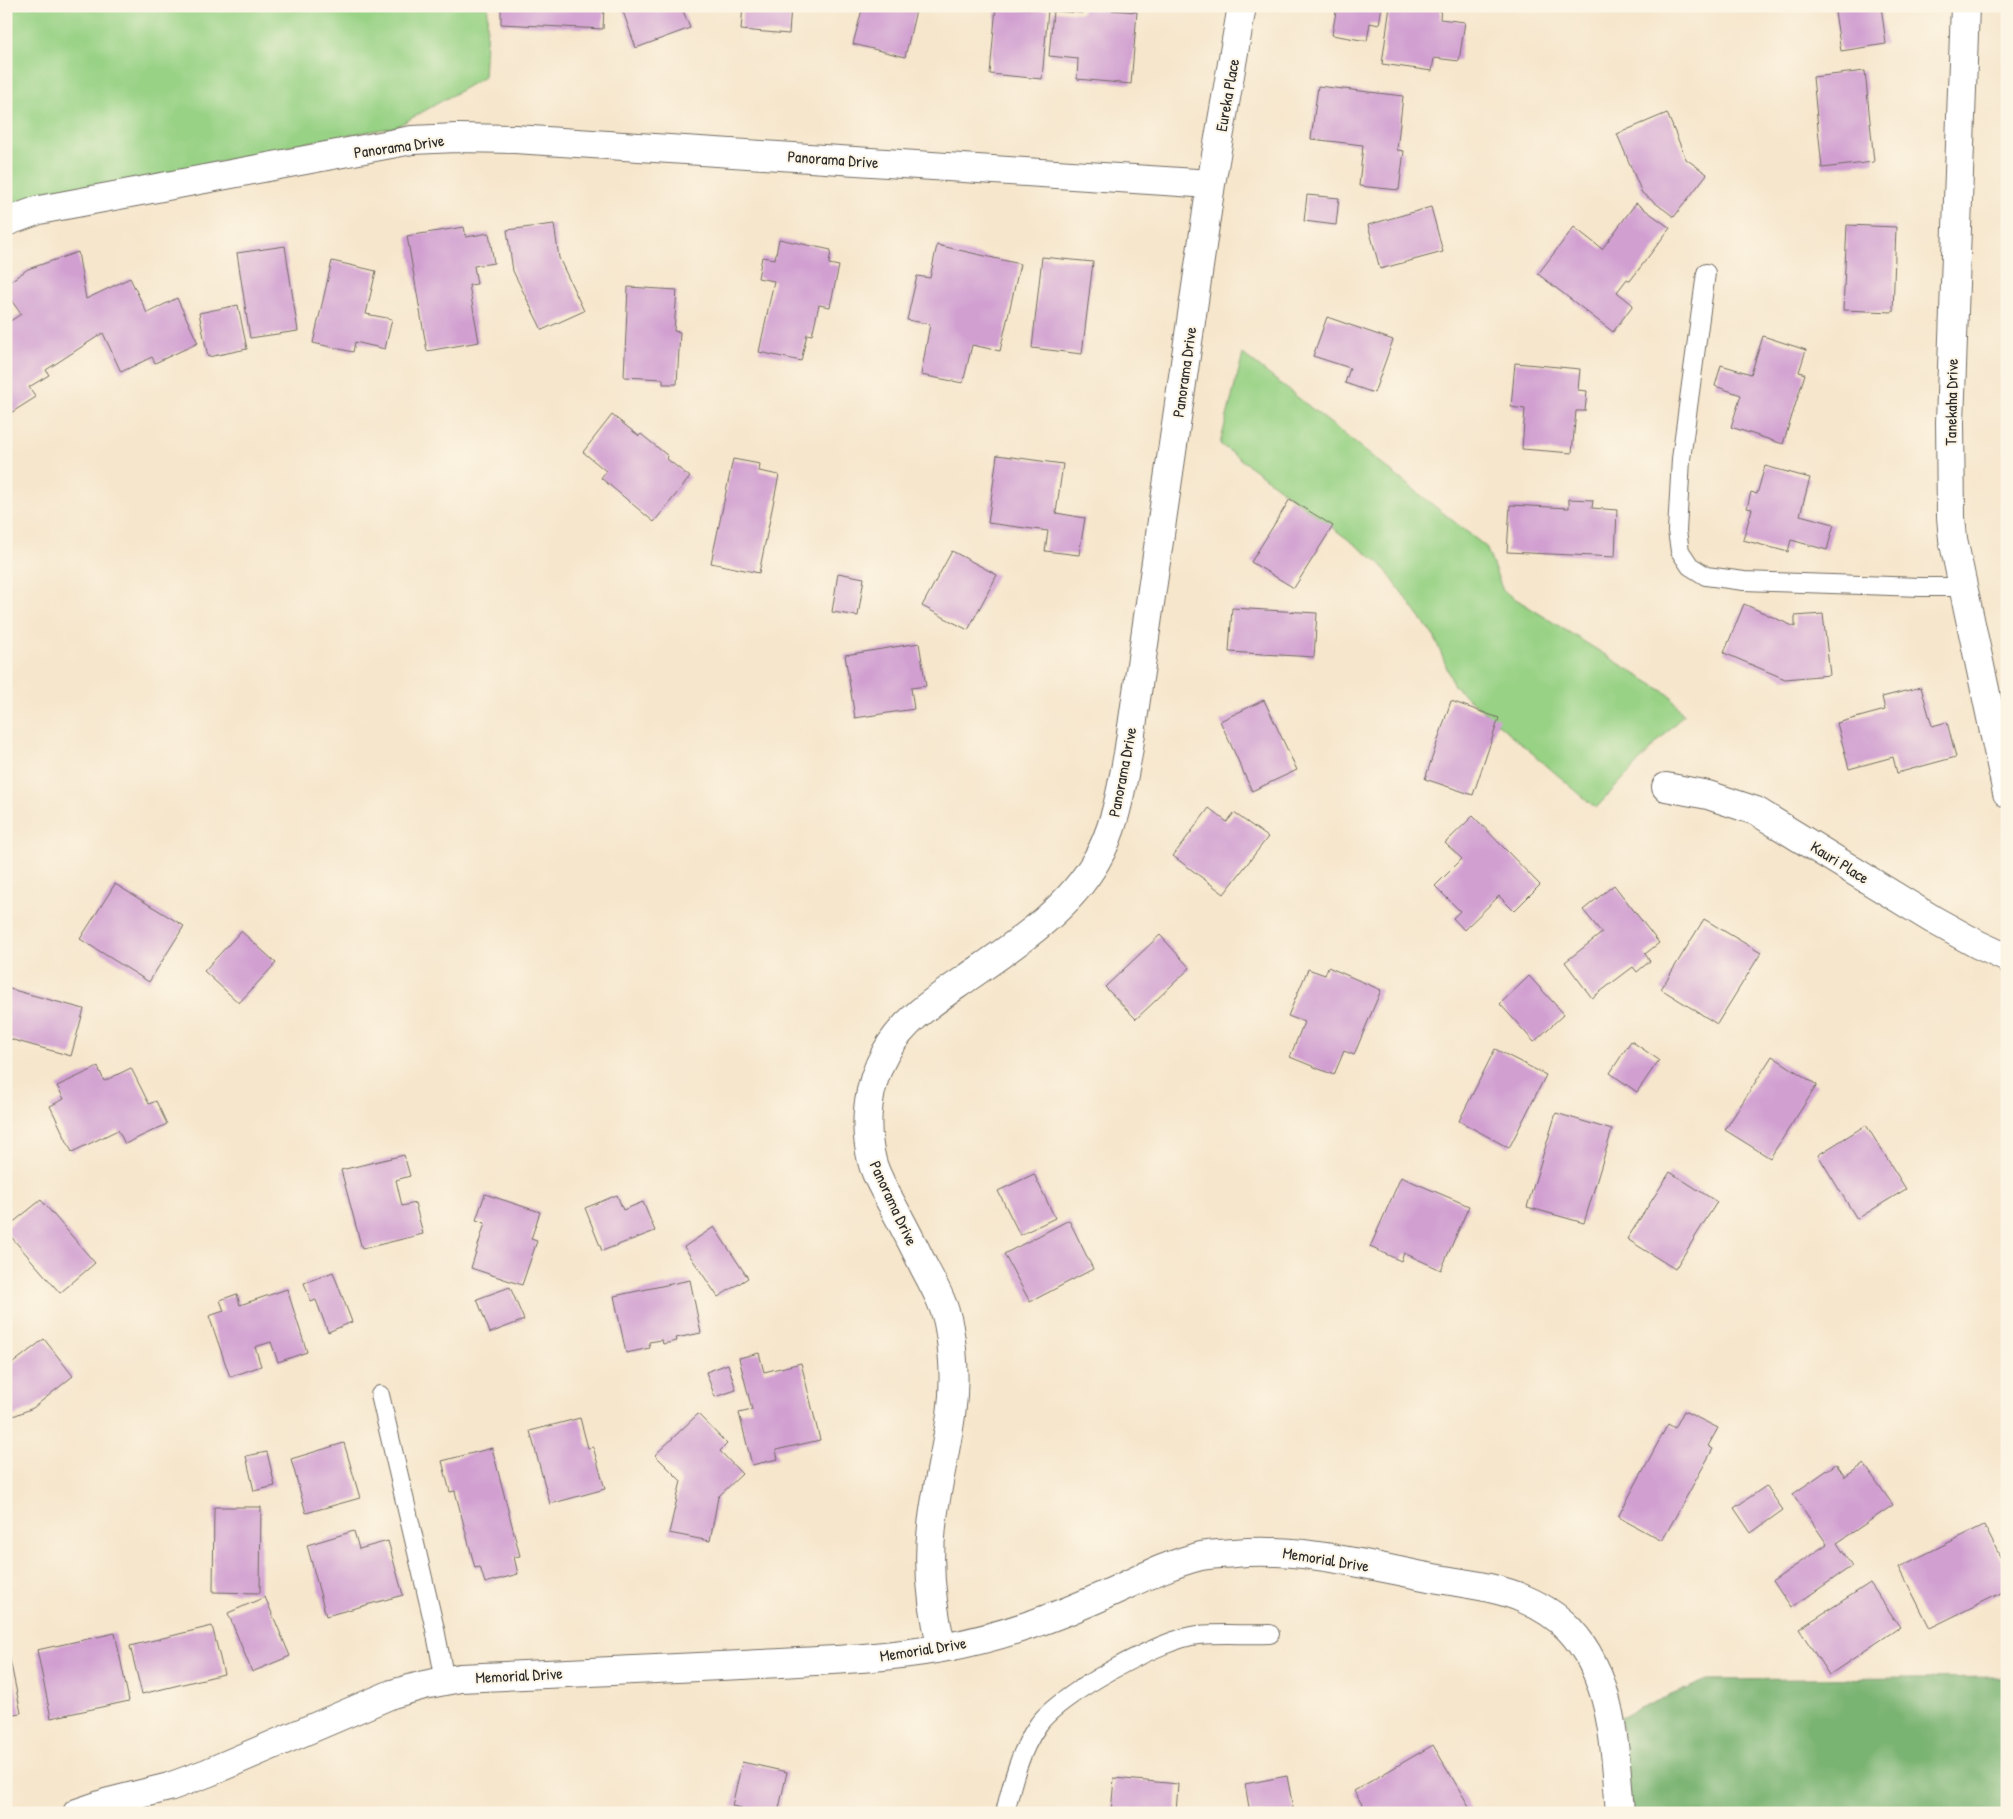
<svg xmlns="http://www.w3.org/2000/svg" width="2013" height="1819" font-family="'Patrick Hand',sans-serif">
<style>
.green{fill:#98d285;stroke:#627e58}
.forest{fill:#7ab472;stroke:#52704e}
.building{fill:#d1a0d1}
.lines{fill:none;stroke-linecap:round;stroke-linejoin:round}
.service-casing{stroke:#726c63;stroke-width:20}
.minor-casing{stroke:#726c63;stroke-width:30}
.service{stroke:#fff;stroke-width:18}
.minor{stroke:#fff;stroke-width:28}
.labels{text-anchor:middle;stroke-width:4;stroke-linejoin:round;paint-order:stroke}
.street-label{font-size:16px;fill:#2b2b2b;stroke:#fcf5e5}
</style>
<rect width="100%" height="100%" fill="#fcf5e5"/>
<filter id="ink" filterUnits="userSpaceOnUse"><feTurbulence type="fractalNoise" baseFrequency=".02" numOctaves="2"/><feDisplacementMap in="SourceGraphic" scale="10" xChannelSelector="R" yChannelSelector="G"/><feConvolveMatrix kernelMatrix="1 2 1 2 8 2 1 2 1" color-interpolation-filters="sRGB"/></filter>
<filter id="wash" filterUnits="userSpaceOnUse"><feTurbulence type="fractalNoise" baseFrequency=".0096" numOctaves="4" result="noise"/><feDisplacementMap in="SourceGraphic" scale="20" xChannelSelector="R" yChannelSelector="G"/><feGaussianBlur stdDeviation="1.12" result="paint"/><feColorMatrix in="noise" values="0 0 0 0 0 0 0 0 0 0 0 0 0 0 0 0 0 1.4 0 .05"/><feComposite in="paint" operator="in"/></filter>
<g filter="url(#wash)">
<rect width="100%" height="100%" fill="#f6e6cc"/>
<!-- green -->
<path class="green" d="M6,6H488L484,77L396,127L304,143L79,193L23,202L6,207Z
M1243,354L1486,547L1503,591L1671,696L1683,715L1596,808L1454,686L1435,638L1381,564L1220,444Z"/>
<!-- forest -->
<path class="forest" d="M2007,1637V1813H1628L1621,1716L1707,1680L2004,1677Z"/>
<g id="blocks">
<!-- building -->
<path class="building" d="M501,6H604L603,29L501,24Z
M621,6H681L690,28L636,48Z
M743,6H791L789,34L741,30Z
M863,6H917L905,57L853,44Z
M996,6L1048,10L1042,79L990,74Z
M1337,6H1382L1379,25L1370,23L1367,41L1332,35Z
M1390,6H1441L1440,19L1465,22L1459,61L1434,58L1432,71L1382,64Z
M1834,6H1881L1886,44L1841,51Z
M1083,8L1137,12L1131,84L1077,79L1078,59L1049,56L1053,11L1082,13Z
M1865,71L1874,162L1822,168L1813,77Z
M1318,86L1403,96L1397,150L1404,151L1399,190L1359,186L1363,145L1311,139Z
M1667,113L1686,159L1707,174L1674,217L1642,193L1617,134Z
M1307,195L1339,198L1336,225L1304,221Z
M1636,203L1670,228L1630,281L1627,279L1617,292L1633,305L1613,332L1538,274L1574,227L1602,249Z
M1431,207L1443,252L1380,269L1368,225Z
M554,224L559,258L584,311L542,330L513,271L507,230Z
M1847,225L1896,227L1893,312L1843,310Z
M464,227L466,237L489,233L494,263L474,266L477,284L469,285L479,342L427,351L407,236Z
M779,239L831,250L829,264L839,266L830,307L819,305L812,335L807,334L801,361L759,352L774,281L758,278L762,257L775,259Z
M937,245L1020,264L1000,351L972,345L963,383L921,375L930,324L907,320L917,276L930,278Z
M285,246L298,331L250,338L237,253Z
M78,252L86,299L130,278L147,313L177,298L198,343L155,363L152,357L121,372L103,333L46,370L49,375L29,387L36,397L6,416V324L21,314L6,293V284L28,269Z
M1042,257L1093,262L1082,354L1032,348Z
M332,261L376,271L366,314L392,319L385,349L355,342L353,352L313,343Z
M628,287L677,290L674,331L680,332L677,384H663V379L624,377Z
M238,305L247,349L208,357L199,313Z
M1327,317L1393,340L1374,393L1345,383L1350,368L1313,356Z
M1763,336L1806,350L1799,372L1805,374L1783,444L1731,427L1741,395L1715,386L1721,365L1751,374Z
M1515,363L1580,369L1578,390L1587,391L1585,411H1576L1572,453L1522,449L1525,409L1511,407Z
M612,415L639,436L641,434L668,456L667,459L690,477L654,522L601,478L606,471L583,452Z
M997,455L1063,464L1056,513L1085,518L1079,555L1045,551L1048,531L988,523Z
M733,459L760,464L759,471L779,475L759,573L711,563Z
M1765,466L1810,478L1800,515L1834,524L1827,550L1791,540L1788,552L1743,540L1752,509L1747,508L1751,492L1757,494Z
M1290,499L1333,526L1294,588L1251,562Z
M1569,499L1593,500L1592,508L1617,510L1615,557L1507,552L1510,505L1569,508Z
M952,551L997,575L968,630L922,606Z
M838,573L864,578L858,616L832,612Z
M1744,604L1795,627V616L1823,614L1830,675L1785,679L1724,653Z
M1232,608L1317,613L1314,657L1229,652Z
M919,643L926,686L911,688L914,709L855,718L845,655Z
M1921,687L1932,726L1947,722L1956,757L1897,773L1893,757L1849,769L1837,723L1885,710L1882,697Z
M1264,700L1297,770L1252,791L1220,721Z
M1451,701L1499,718L1473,795L1425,779Z
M1209,808L1227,822L1234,813L1268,837L1224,894L1173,856Z
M1473,816L1540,885L1514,911L1499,896L1464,930L1453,918L1460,911L1435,886L1462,859L1445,843Z
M115,884L184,926L149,982L80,939Z
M1614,885L1659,943L1645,954L1650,961L1637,972L1633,967L1592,998L1565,962L1602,933L1583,910Z
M1704,919L1761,953L1717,1024L1661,989Z
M241,931L276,963L239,1003L204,971Z
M1160,935L1190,968L1136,1019L1105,987Z
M1328,967L1381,990L1354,1055L1344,1051L1334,1075L1290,1057L1304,1022L1288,1016L1308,969L1325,975Z
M1529,976L1564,1014L1534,1042L1500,1004Z
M6,988L84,1009L71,1056L6,1038Z
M1631,1041L1659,1060L1637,1092L1610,1073Z
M1495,1049L1546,1075L1509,1148L1459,1121Z
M1772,1056L1817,1085L1770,1158L1725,1130Z
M98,1067L104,1081L131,1068L149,1104L156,1101L167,1124L125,1144L118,1130L72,1152L50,1106L64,1099L57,1086Z
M1556,1113L1612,1130L1584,1223L1527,1207Z
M1866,1125L1906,1189L1857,1219L1818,1155Z
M404,1155L410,1176L396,1180L402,1206L415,1203L423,1234L362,1249L341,1170Z
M1670,1172L1717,1202L1675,1269L1627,1239Z
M1034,1174L1055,1218L1020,1235L998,1191Z
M1401,1177L1469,1206L1441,1270L1404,1253L1401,1261L1370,1247Z
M485,1194L540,1212L531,1239L537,1241L522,1285L471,1268L485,1223L476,1220Z
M617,1195L623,1210L643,1202L655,1231L602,1251L585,1208Z
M41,1200L95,1263L60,1293L6,1231V1228Z
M1069,1220L1093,1269L1030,1302L1004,1254Z
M714,1227L748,1278L718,1297L684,1247Z
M333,1272L352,1322L328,1332L316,1300L311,1302L304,1283Z
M690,1280L701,1333L676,1338L677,1341L663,1344L662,1340L649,1342L650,1348L626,1353L614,1296Z
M510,1287L524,1320L490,1333L477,1299Z
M287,1289L307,1352L278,1362L271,1342L255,1347L261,1366L230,1377L209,1316L224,1311L220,1300L237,1294L240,1305Z
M44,1339L73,1376L33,1408L6,1419V1362L8,1367Z
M759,1353L764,1372L801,1363L820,1440L776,1450L778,1459L752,1465L739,1413L752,1410L739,1358Z
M728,1364L736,1390L715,1397L706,1372Z
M1684,1411L1718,1428L1708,1446L1713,1449L1662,1541L1618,1517L1668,1424L1675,1428Z
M698,1414L727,1444L720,1451L742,1474L718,1497L710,1541L669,1533L681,1481L655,1455Z
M580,1418L588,1448L593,1447L605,1489L550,1504L530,1431Z
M344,1443L360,1498L306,1513L291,1459Z
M492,1448L520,1556L514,1557L518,1574L485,1583L480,1567L475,1568L455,1491L450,1492L442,1461Z
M267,1452L275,1486L254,1491L246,1456Z
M1836,1464L1845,1477L1864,1464L1893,1505L1837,1543L1852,1566L1791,1608L1773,1581L1827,1544L1793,1494Z
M1766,1486L1783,1510L1751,1533L1734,1508Z
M214,1507H261L260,1593L213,1592Z
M1984,1525L2007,1570V1590L1930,1628L1899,1567Z
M354,1531L359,1549L388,1541L403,1595L326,1616L307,1545Z
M1870,1583L1900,1627L1829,1675L1799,1629Z
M265,1597L290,1656L252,1672L228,1613Z
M212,1626L224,1674L142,1694L130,1646Z
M115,1633L129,1701L51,1718L37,1650Z
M6,1640L21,1713L6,1715Z
M1433,1745L1473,1813H1367L1354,1791Z
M742,1762L787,1772L778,1813H763L732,1806Z
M1287,1776L1294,1813H1250L1245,1784Z
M1114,1778L1178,1784L1176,1813H1111Z"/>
</g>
</g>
<g filter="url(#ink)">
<use href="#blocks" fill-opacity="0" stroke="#726c63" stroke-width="1"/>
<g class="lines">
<!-- service casing -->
<g class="service-casing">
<path id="service" d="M1706,273L1681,459L1677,531L1680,551L1690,566L1706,576L1744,581L1921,587H1963
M380,1395L435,1629L445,1681
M1005,1813C1012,1782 1020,1751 1038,1725C1058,1695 1162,1638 1198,1635C1222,1633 1246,1635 1270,1634"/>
</g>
<!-- minor casing -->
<g class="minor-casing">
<path id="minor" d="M1965,6L1950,422L1951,517L1953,539L2007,793
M1211,184L1242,6
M6,222L39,210L412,140L457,138L515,139L1211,184L1128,754C1121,790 1115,829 1096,861C1067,912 1011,947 964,980C934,1001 904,1020 886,1052C867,1085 863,1125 872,1161C875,1174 883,1187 889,1199C901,1221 913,1244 924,1267C934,1286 946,1307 949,1328C954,1356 955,1387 951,1415C946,1452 936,1489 932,1526C927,1568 932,1608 942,1648
M1666,787L1708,795L1756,811L1932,919L1977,944L2007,958
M77,1813L109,1802L169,1787L207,1773L392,1694L424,1685L460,1678C554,1674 648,1669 742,1665C808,1661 876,1660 942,1648C992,1639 1043,1622 1089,1602C1127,1586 1161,1566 1201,1556C1212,1554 1223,1554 1234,1553C1302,1547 1367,1565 1433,1578C1461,1583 1498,1587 1524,1599C1540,1606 1557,1616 1569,1629C1614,1676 1615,1752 1620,1813"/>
</g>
<!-- service -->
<use href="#service" class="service"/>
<!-- minor -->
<use href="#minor" class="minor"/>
</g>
</g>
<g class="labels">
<!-- street labels -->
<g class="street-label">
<text transform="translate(1227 95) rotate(-80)" y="6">Eureka Place</text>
<text transform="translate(399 146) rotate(-8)" y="6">Panorama Drive</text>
<text transform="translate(833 159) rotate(4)" y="6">Panorama Drive</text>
<text transform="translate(1184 372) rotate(-82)" y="6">Panorama Drive</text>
<text transform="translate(1951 402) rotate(-89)" y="6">Tanekaha Drive</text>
<text transform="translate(1122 772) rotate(-79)" y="6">Panorama Drive</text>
<text transform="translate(1840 862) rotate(32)" y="6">Kauri Place</text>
<text transform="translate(894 1203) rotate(65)" y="6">Panorama Drive</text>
<text transform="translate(1326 1559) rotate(9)" y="6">Memorial Drive</text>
<text transform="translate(923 1649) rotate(-9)" y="6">Memorial Drive</text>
<text transform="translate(519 1675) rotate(-3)" y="6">Memorial Drive</text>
</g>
</g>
<!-- margin -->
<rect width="2013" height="1819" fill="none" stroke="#fcf5e5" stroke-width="25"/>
</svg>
